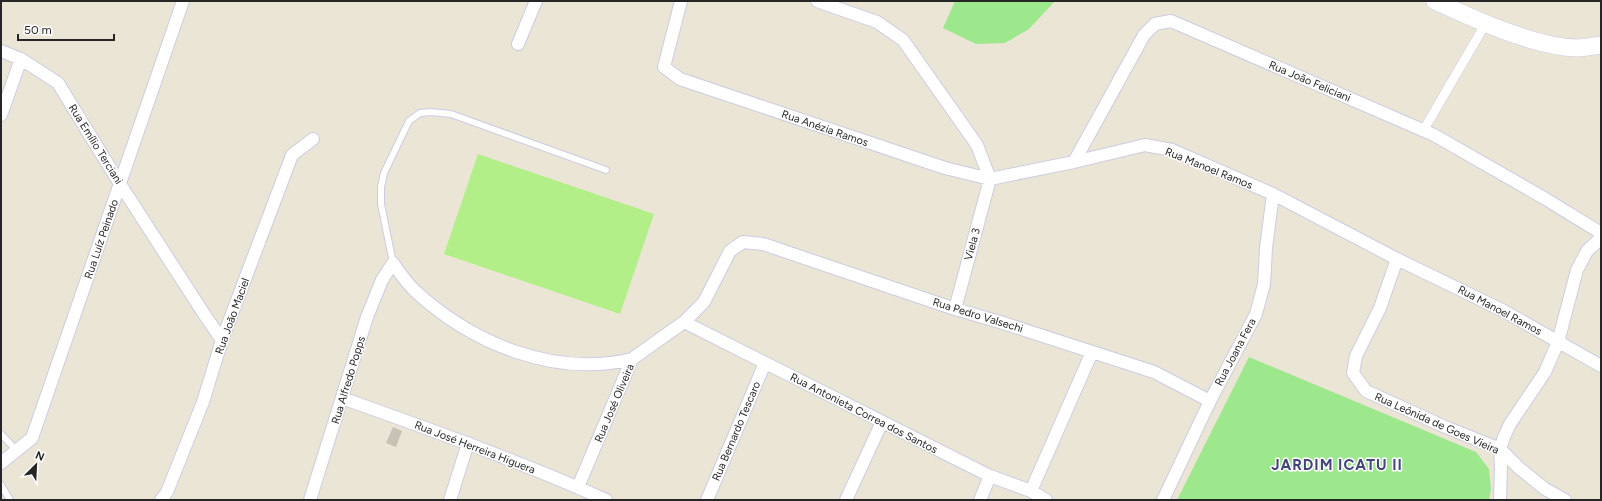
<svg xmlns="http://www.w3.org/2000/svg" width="1602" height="501" font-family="Figtree,sans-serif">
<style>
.green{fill:#9de78d}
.pitch{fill:#b2ef88}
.building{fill:#c6c2b6}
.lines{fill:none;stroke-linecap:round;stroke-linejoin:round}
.service-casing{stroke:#cbcce2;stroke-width:8}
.pedestrian-casing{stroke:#cbcce2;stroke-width:10}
.minor-casing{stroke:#cbcce2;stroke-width:14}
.secondary-casing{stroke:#cbcce2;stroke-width:18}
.service{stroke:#fff;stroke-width:6}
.pedestrian{stroke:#fff;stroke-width:9}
.minor{stroke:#fff;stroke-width:12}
.secondary{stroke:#fff;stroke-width:17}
.labels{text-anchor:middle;stroke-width:3;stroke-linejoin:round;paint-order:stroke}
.street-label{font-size:11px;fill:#262626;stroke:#fff}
.district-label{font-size:15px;font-weight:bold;letter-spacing:1px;fill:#44457a;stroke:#fff}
</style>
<rect width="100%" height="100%" fill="#ebe5d6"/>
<!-- green -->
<path class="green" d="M955,1H1055L1029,29L1005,43L976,44L943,28Z
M1249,357L1476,452L1489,469L1491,489L1489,500H1177Z"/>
<!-- pitch -->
<path class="pitch" d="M478,154L654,214L620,314L444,254Z"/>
<!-- building -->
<path class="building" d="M393,427L402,431L396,447L386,443Z"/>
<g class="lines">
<!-- service casing -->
<g class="service-casing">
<path id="service" d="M393,263L381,204V187L384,173L409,121L420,113L431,112L451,114L606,170
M1,434L17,451
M1,485L10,500"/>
</g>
<!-- pedestrian casing -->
<g class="pedestrian-casing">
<path id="pedestrian" d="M1423,131L1486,23"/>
</g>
<!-- minor casing -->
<g class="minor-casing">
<path id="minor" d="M681,1L664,67L680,79L945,168L990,179L955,309
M817,1L877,22L903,40L977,145L990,179L1074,162L1145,145L1172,150L1273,194L1397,259L1504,311L1601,366
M518,44L536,1
M1,51L21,59L58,83L120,184L206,317L222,340
M1,115L21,59
M1074,162L1144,35L1155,24L1171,21L1434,135L1544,198L1601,233
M1397,259L1380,308L1356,356L1353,373L1366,391L1443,426L1500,449L1519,468L1545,489L1565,500
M684,322L990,476L1031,491L1046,500
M342,398C431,430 520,461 606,500
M1,463L32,438L183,1
M578,487L632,359L684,322L704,302L730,251L743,242L763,244L955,309L1000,322L1154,372L1210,401
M1031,491L1092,352
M161,500L167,492L203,402L222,340L292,155L313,139
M310,500L367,317L382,280L393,263C399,272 406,282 414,290C471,343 554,378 632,359
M450,500L468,443
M707,500L765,363
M846,500L882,422
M980,500L990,476
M1163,500L1210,401L1256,314L1264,284L1266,248L1273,194
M1500,500L1501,466L1500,449L1504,437L1510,424L1545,372L1558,342L1577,270L1587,251L1601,238"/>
</g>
<!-- secondary casing -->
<g class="secondary-casing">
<path id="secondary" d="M1435,1C1474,19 1534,47 1577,48C1585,48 1593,46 1601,45"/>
</g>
<!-- service -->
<use href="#service" class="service"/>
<!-- pedestrian -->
<use href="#pedestrian" class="pedestrian"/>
<!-- minor -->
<use href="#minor" class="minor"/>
<!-- secondary -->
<use href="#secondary" class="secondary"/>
</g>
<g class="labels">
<!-- street labels -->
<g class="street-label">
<text transform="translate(1310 81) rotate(23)" y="4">Rua João Feliciani</text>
<text transform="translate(825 128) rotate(19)" y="4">Rua Anézia Ramos</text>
<text transform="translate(96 144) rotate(58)" y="4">Rua Emílio Terciani</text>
<text transform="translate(1209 168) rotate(22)" y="4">Rua Manoel Ramos</text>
<text transform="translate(101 239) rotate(-71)" y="4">Rua Luíz Peinado</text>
<text transform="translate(972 244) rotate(-75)" y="4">Viela 3</text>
<text transform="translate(1500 310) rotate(28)" y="4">Rua Manoel Ramos</text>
<text transform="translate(978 315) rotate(17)" y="4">Rua Pedro Valsechi</text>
<text transform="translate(232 316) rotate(-70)" y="4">Rua João Maciel</text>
<text transform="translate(1235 352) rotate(-62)" y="4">Rua Joana Fera</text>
<text transform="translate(348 380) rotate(-73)" y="4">Rua Alfredo Popps</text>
<text transform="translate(614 403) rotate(-67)" y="4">Rua José Oliveira</text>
<text transform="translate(864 413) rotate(27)" y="4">Rua Antonieta Correa dos Santos</text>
<text transform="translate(1437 423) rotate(24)" y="4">Rua Leônida de Goes Vieira</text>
<text transform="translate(736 431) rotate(-67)" y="4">Rua Bernardo Tescaro</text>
<text transform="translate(475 447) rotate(21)" y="4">Rua José Herreira Higuera</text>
</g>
<!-- district labels -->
<g class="district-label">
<text x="1337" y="470">JARDIM ICATU II</text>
</g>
</g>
<!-- border -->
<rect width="1602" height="501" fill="none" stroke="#262626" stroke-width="4"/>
<!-- north arrow -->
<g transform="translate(36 465) rotate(24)" stroke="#ffffff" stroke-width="3" paint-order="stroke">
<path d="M0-3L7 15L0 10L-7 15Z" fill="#262626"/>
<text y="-6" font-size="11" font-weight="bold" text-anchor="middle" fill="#262626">N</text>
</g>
<!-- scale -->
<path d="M18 34v6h96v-6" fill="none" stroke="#262626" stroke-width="2"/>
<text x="24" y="34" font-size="12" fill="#262626" stroke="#ffffff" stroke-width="3" paint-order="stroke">50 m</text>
</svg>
